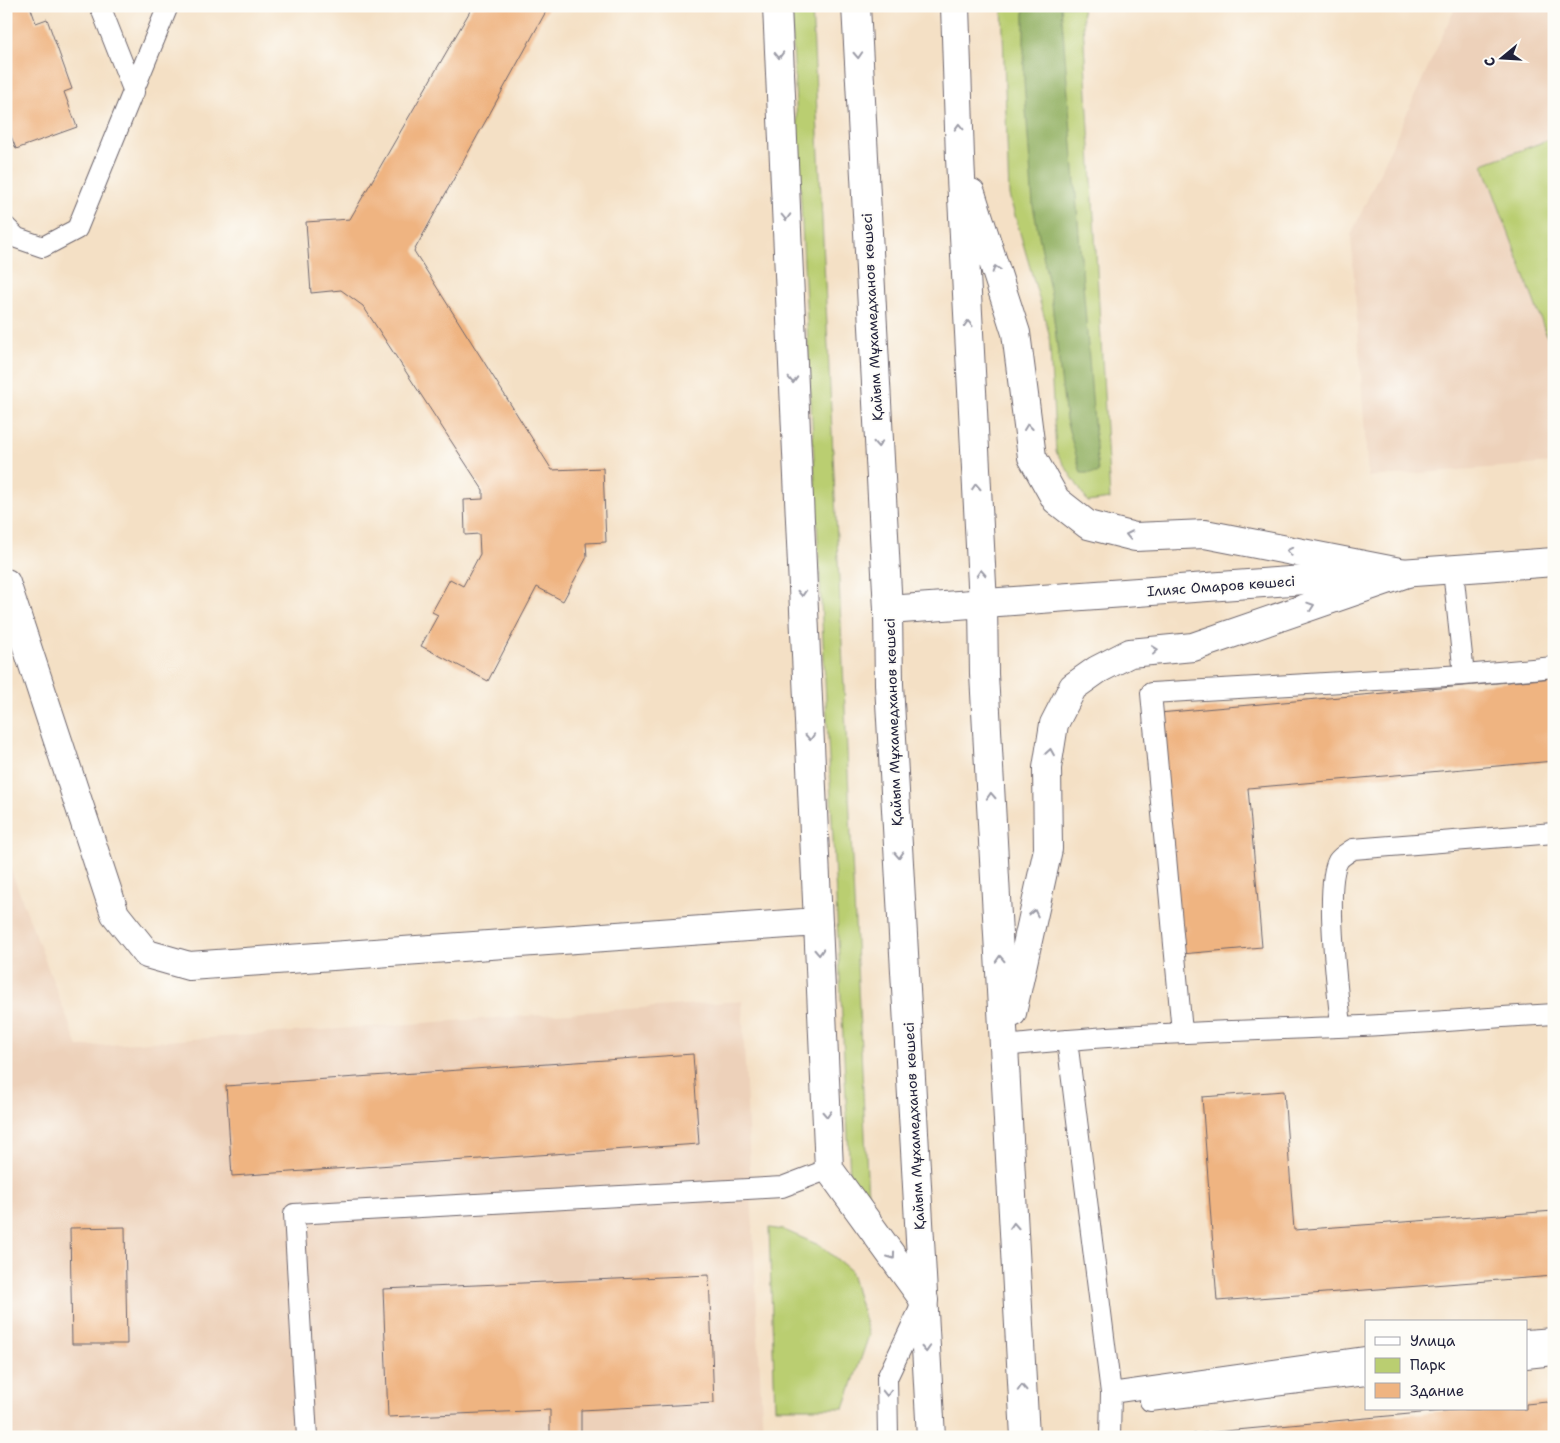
<svg xmlns="http://www.w3.org/2000/svg" width="1560" height="1443" font-family="'Shantell Sans',sans-serif">
<style>
.built{fill:#edd1ba}
.green{fill:#bace71;stroke:#6e7856}
.forest{fill:#93b163;stroke:#5a6a4f}
.building{fill:#efb481}
.lines{fill:none;stroke-linecap:round;stroke-linejoin:round}
.service-casing{stroke:#6c646b;stroke-width:22}
.minor-casing{stroke:#6c646b;stroke-width:30}
.secondary-casing{stroke:#6c646b;stroke-width:30}
.service{stroke:#fff;stroke-width:20}
.minor{stroke:#fff;stroke-width:28}
.secondary{stroke:#fff;stroke-width:28}
.oneway{stroke:#9c9ca7}
.labels{text-anchor:middle;stroke-width:4;stroke-linejoin:round;paint-order:stroke}
.street-label{font-size:14px;fill:#22223b;stroke:#fdfcf7}
</style>
<rect width="100%" height="100%" fill="#fdfcf7"/>
<filter id="ink" filterUnits="userSpaceOnUse"><feTurbulence type="fractalNoise" baseFrequency=".02" numOctaves="2"/><feDisplacementMap in="SourceGraphic" scale="10" xChannelSelector="R" yChannelSelector="G"/><feConvolveMatrix kernelMatrix="1 2 1 2 8 2 1 2 1" color-interpolation-filters="sRGB"/></filter>
<filter id="wash" filterUnits="userSpaceOnUse"><feTurbulence type="fractalNoise" baseFrequency=".0096" numOctaves="4" result="noise"/><feDisplacementMap in="SourceGraphic" scale="20" xChannelSelector="R" yChannelSelector="G"/><feGaussianBlur stdDeviation="1.12" result="paint"/><feColorMatrix in="noise" values="0 0 0 0 0 0 0 0 0 0 0 0 0 0 0 0 0 1.4 0 .05"/><feComposite in="paint" operator="in"/></filter>
<g filter="url(#wash)">
<rect width="100%" height="100%" fill="#f4e0c5"/>
<!-- built -->
<path class="built" d="M1456,6H1554V463L1368,477L1351,235Z
M6,857L78,1047L742,1001L763,1437H6Z"/>
<!-- green -->
<path class="green" d="M791,6H812L868,1198L850,1176Z
M1002,6H1082L1110,499L1088,502L1056,452L1049,333L1009,195Z
M1554,138V355L1483,164Z
M769,1228L784,1230L821,1246L850,1270L869,1335L844,1408H775Z"/>
<!-- forest -->
<path class="forest" d="M1024,6H1061L1098,473H1081L1066,420L1051,295L1033,206L1024,81Z"/>
<g id="blocks">
<!-- building -->
<path class="building" d="M6,6H30L36,23L47,19L72,89L64,92L77,127L16,149L6,123Z
M473,6H549L414,251L552,470L603,468L606,542L586,543L587,557L563,601L537,587L488,681L421,646L438,615L432,612L450,579L463,586L480,554L479,534L465,535L464,500L483,499V490L363,306L341,290L311,293L306,222L350,219Z
M1554,678V761L1248,788L1262,947L1181,954L1159,713Z
M693,1054L699,1144L232,1176L226,1086Z
M1284,1091L1294,1230L1554,1211V1276L1217,1301L1202,1097Z
M125,1227L127,1344H72L70,1228Z
M709,1275L714,1403L581,1410V1437H550V1410L388,1417L383,1289Z
M1547,1402L1554,1407V1437H1193V1434L1464,1409H1526V1404Z"/>
</g>
</g>
<g filter="url(#ink)">
<use href="#blocks" fill-opacity="0" stroke="#6c646b" stroke-width="1"/>
<g class="lines">
<!-- service casing -->
<g class="service-casing">
<path id="service" d="M100,6L134,92
M6,227L17,238L43,247L77,229L168,6
M1453,570L1464,675
M1341,1026C1338,993 1324,886 1338,861C1341,856 1349,852 1353,849L1554,833
M1182,1032L1151,693L1464,675L1554,667
M1067,1040L1111,1393L1110,1437
M1005,1046C1116,1034 1227,1031 1338,1027C1410,1024 1482,1018 1554,1014
M1526,1340L1554,1338
M1526,1358L1554,1355
M1111,1393L1366,1357
M1150,1401L1366,1375
M307,1437L294,1214L782,1187L829,1169
M888,1437L887,1378L923,1302"/>
</g>
<!-- minor casing -->
<g class="minor-casing">
<path id="minor" d="M777,6L829,1169L924,1300
M6,583L115,914L147,954L189,966L818,922
M888,610L1554,562"/>
</g>
<!-- secondary casing -->
<g class="secondary-casing">
<path id="secondary" d="M856,6L888,610L889,684L931,1437
M955,6L960,158L983,604L984,674L1025,1437
M971,193L1016,333L1032,457L1056,500L1088,525L1135,537L1205,534L1405,573
M1012,1013L1048,849L1047,768L1054,724L1073,687L1097,670L1130,653L1193,647L1407,573"/>
</g>
<!-- service -->
<use href="#service" class="service"/>
<!-- minor -->
<use href="#minor" class="minor"/>
<!-- secondary -->
<use href="#secondary" class="secondary"/>
</g>
<!-- one-way arrows -->
<defs><path id="oneway-chevron" d="M-2-3.5L2.5 0L-2 3.5" fill="none" stroke-width="1.6" stroke-linecap="round" stroke-linejoin="round" transform="scale(1.25)"/></defs>
<g class="oneway">
<use href="#oneway-chevron" transform="translate(779 55) rotate(88)"/>
<use href="#oneway-chevron" transform="translate(858 55) rotate(87)"/>
<use href="#oneway-chevron" transform="translate(959 127) rotate(-92)"/>
<use href="#oneway-chevron" transform="translate(786 217) rotate(88)"/>
<use href="#oneway-chevron" transform="translate(996 269) rotate(-108)"/>
<use href="#oneway-chevron" transform="translate(968 324) rotate(-93)"/>
<use href="#oneway-chevron" transform="translate(793 380) rotate(88)"/>
<use href="#oneway-chevron" transform="translate(1028 427) rotate(-97)"/>
<use href="#oneway-chevron" transform="translate(878 444) rotate(87)"/>
<use href="#oneway-chevron" transform="translate(976 487) rotate(-93)"/>
<use href="#oneway-chevron" transform="translate(1129 535) rotate(-168)"/>
<use href="#oneway-chevron" transform="translate(1290 551) rotate(-169)"/>
<use href="#oneway-chevron" transform="translate(981 573) rotate(-93)"/>
<use href="#oneway-chevron" transform="translate(802 593) rotate(87)"/>
<use href="#oneway-chevron" transform="translate(1311 606) rotate(-19)"/>
<use href="#oneway-chevron" transform="translate(1155 650) rotate(-6)"/>
<use href="#oneway-chevron" transform="translate(810 737) rotate(87)"/>
<use href="#oneway-chevron" transform="translate(1050 752) rotate(-81)"/>
<use href="#oneway-chevron" transform="translate(991 796) rotate(-93)"/>
<use href="#oneway-chevron" transform="translate(899 855) rotate(87)"/>
<use href="#oneway-chevron" transform="translate(1034 913) rotate(-78)"/>
<use href="#oneway-chevron" transform="translate(819 952) rotate(87)"/>
<use href="#oneway-chevron" transform="translate(1000 959) rotate(-93)"/>
<use href="#oneway-chevron" transform="translate(827 1114) rotate(87)"/>
<use href="#oneway-chevron" transform="translate(1014 1226) rotate(-93)"/>
<use href="#oneway-chevron" transform="translate(892 1256) rotate(54)"/>
<use href="#oneway-chevron" transform="translate(926 1349) rotate(87)"/>
<use href="#oneway-chevron" transform="translate(1022 1388) rotate(-93)"/>
<use href="#oneway-chevron" transform="translate(887 1393) rotate(89)"/>
</g>
</g>
<g class="labels">
<!-- street labels -->
<g class="street-label">
<text transform="translate(872 317) rotate(-93)" y="5">Қайым Мұхамедханов көшесі</text>
<text transform="translate(1221 586) rotate(-4)" y="5">Ілияс Омаров көшесі</text>
<text transform="translate(893 722) rotate(-92)" y="5">Қайым Мұхамедханов көшесі</text>
<text transform="translate(914 1126) rotate(-93)" y="5">Қайым Мұхамедханов көшесі</text>
</g>
</g>
<!-- margin -->
<rect width="1560" height="1443" fill="none" stroke="#fdfcf7" stroke-width="25"/>
<!-- legend -->
<rect x="1365" y="1320" width="162" height="90" fill="#fdfcf7" stroke="#a5a5ac"/>
<rect x="1375" y="1337" width="25" height="8" fill="#ffffff" stroke="#a5a5ac"/>
<text x="1410" y="1346" font-size="15" fill="#22223b">Улица</text>
<rect x="1375" y="1358" width="25" height="15" fill="#bace71" stroke="#a5a5ac"/>
<text x="1410" y="1370" font-size="15" fill="#22223b">Парк</text>
<rect x="1375" y="1383" width="25" height="15" fill="#efb481" stroke="#a5a5ac"/>
<text x="1410" y="1396" font-size="15" fill="#22223b">Здание</text>
<!-- north arrow -->
<g transform="translate(1502 58) rotate(252)" stroke="#fdfcf7" stroke-width="4" paint-order="stroke">
<path d="M0-4L9 19L0 12L-9 19Z" fill="#22223b"/>
<text y="-8" font-size="14" font-weight="bold" text-anchor="middle" fill="#22223b">С</text>
</g>
</svg>
